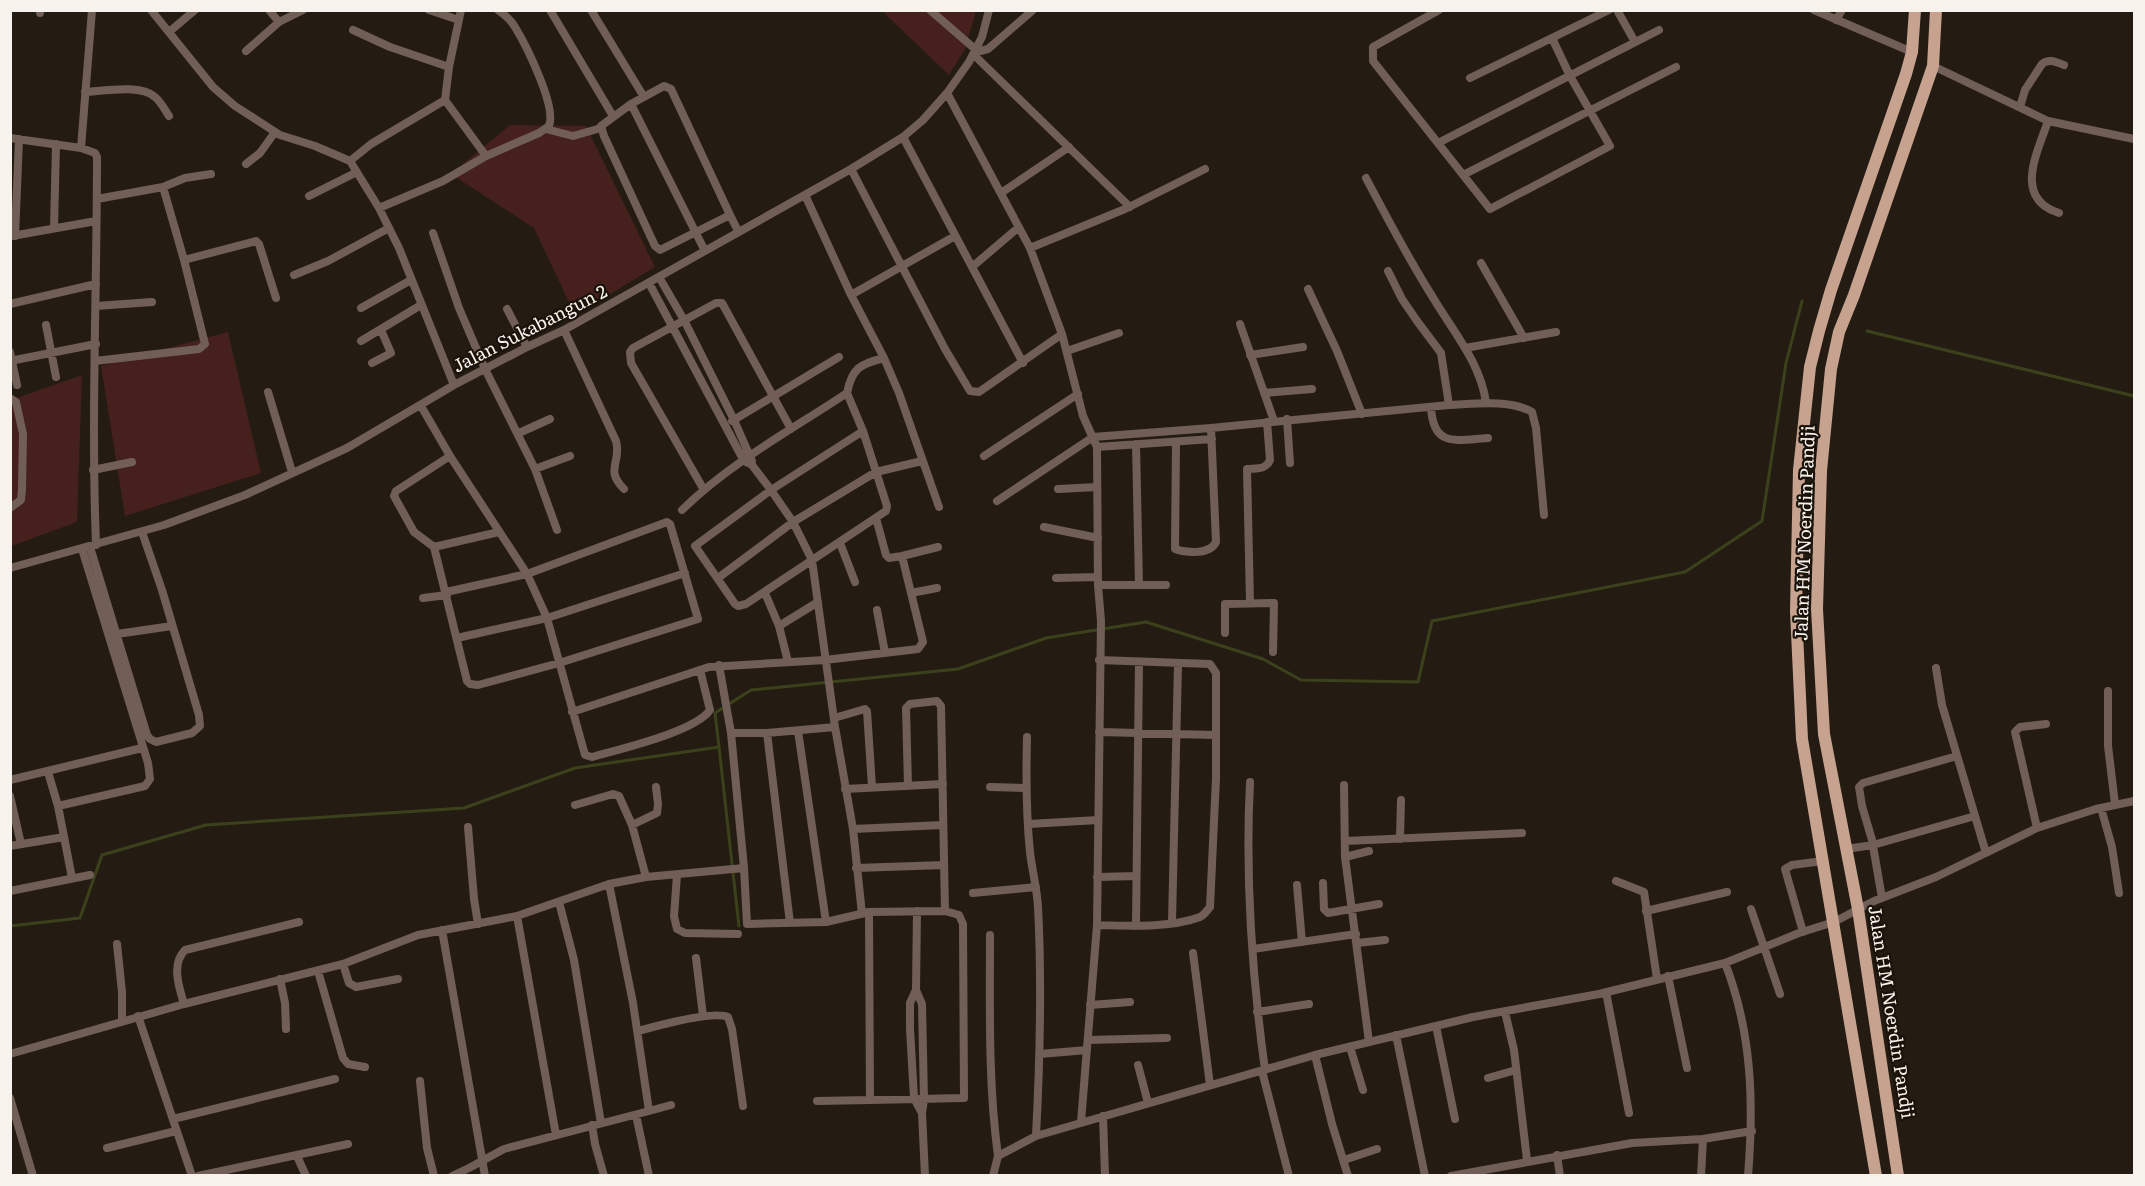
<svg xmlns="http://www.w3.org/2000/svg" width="2145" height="1186" font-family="Literata,serif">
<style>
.green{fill:#45201d}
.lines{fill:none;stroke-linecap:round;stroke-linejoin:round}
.stream{stroke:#3b421b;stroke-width:3}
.street{stroke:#715f57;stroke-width:8}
.primary{stroke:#c6a28f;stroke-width:12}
.labels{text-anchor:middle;stroke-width:4.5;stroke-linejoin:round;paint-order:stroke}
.street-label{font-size:18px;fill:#f8f2ec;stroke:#1a130a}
</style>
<rect width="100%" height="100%" fill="#241c13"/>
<!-- green -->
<path class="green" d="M882,11H976L965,49L949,75Z
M510,125L586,126L655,267L575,315L534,228L451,174Z
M228,332L261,473L125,516L101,366Z
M82,375L77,522L11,546V400Z"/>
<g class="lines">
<!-- stream -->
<path class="stream" d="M1867,331L2134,396
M719,747L739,926
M10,926L80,918L102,855L206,825L464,808L575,768L719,747L715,713L751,690L958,669L1046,638L1146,622L1263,659L1301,680L1418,682L1432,621L1685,572L1762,521L1786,363L1802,301"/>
<!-- street -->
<path class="street" d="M151,10L213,87L235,106L280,135L315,146L350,161L379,208L399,248L454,385
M269,10L279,22L303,10
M429,10L459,20
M461,10L449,67L445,100L486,156
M550,10L613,116
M591,10L644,97
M930,10L975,49L980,51L988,49L1033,10
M1439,10L1373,47V61L1490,209L1610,146L1570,76L1552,38
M1617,10L1635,42
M1814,10L1912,52
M40,13V10
M1836,20L1842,10
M353,30L390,47L449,67
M169,32L195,10
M246,51L279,22
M973,54L1130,207
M1933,66L2048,121L2134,139
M1470,78L1609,10
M664,86L671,89L730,215L660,250L655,246L604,136L601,126L631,104Z
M85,92C103,91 141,84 155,97C161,102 165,110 169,116
M947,93L1030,248L1062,334L1083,416L1097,447L1098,585L1101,621L1097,925L1081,1122
M631,104L705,251
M2020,107L2025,90L2042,64C2049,58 2056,62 2064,65
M2048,121C2037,154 2013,198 2059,213
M546,129L573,136L601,128
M903,137L1023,363
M10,138L81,148L92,10
M1438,143L1659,30
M81,148L95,153L97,157C97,287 91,416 96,545
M350,161L371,144L445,100
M246,164L260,153L275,132
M851,169L945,349L970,391L979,392L1062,334
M1463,175L1676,67
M1366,178C1387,218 1408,258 1432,296C1452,330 1481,363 1486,403
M1001,193L1069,147
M805,195L851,295L884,358L899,393L939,507
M309,196L357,172
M97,199L163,187L185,178L211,174
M379,208L443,181L486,156L539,133L549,126C557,107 526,45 515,27C511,20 505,15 498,10
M730,215L738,231
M54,228L56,144
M433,233L459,308L485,369L535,469L557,530
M12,236L96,221
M15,236L19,139
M1030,248L1125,209L1205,169
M184,260L256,241L259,244L276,298
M1481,263L1524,338
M972,267L1019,227
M1388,271L1402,299L1417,321L1441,353L1449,405
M294,275L328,261L389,228
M659,277L684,320L734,420L752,461
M649,283L744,461L752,465L771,490L793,522L812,560L835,727L853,829L862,914
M1308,289L1337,351L1362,414
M851,295L955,236
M10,304L96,284
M96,306L152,302
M361,308L411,280
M507,309L527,347
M1240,324L1274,421
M46,325L56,377
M564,330L616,441C622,463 604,469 624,489
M361,341L421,305
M1465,348L1556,332
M1067,351L1119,333
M10,352L17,385
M1250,355L1303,347
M10,361L96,344
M95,361L199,349L205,344L184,260L163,187
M372,363L391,353L381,330
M268,392L292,472
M847,393C852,368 860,364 884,358
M1264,393L1312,389
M10,398L16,402L23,434L22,489L21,500L10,508
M421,406L450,456L527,574L547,618L585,755L592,757C619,749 695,732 710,710L700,670
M1431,407C1433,448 1456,440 1488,438
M1287,419L1290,463
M732,421L839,357
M519,433L550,419
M1176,442L1175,549C1186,553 1210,555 1216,542L1211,428
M1136,444L1139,585
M1097,447L1212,439
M984,456L1078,394
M535,469L570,456
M93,470L132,462
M1058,489L1097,487
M704,490L631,363L630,352L633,348L716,303H722L791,429
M997,501L1093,437L1211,428L1449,405C1475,404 1509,399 1532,412L1536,428L1544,515
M682,510C728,464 793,429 847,393L863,431L887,506L886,511L746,604L738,606L735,604L695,546L771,490L863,431
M876,518L886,555L889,558L902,556L938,547
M1044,527L1098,538
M840,543L855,582
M90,547L147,735L150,739L156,742L192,733L200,726L199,715L162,590L142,532
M434,547L499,532
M10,568L164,525L245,495L347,448L454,385L527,347L564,330L851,169L903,137L923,120L947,93L969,62L982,37L989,10
M718,578L793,522L876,472L922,461
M1056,578L1098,577
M1098,585H1166
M446,592L527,574L667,522L670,524L698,619L559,663L478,685L470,684L467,681L434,547L414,532L394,496L396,491L450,456
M765,593L779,626L788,662
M911,593L937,588
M423,598L447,595
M1250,602L1247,469C1257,468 1266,470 1270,460L1267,422
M877,610L885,653
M779,626L818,602
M1225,633V604L1274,603L1273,652
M117,634L172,626
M457,638L547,618L685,573
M719,665L731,733
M1936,668L1942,705L1986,853
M2108,691V746L2115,804
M572,712L709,667L825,660L918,649L923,642L902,556
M834,718L865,709L867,711L872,787
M835,727L767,733H731L744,868L747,924L826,922L869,912L945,911L959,915L963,924L964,1098L870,1100L869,912
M798,731L826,922
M1099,732L1215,735
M767,733L790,923
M1027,737C1026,776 1026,814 1030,852C1032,870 1037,888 1038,907C1042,983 1040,1060 1036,1136
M48,772L58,806L72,878
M10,780L142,748
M1250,782C1245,878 1252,975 1265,1070
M1344,785L1345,857L1369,1042
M908,786L906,708L910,704L937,701L941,706L945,911
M990,787L1025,788
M845,789L943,784
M10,796L21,844
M575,805L613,794L619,796L632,825L646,877
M58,806L145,786L150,779L148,763L82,549
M2101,808L2112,847L2119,893
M1029,824L1098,820
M632,825L657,813L658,804L656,787
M468,827L474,899L478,924
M2037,828L2015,732L2020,727L2046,724
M853,829L943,825
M1400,839L1401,800
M1345,841L1522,833
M10,846L64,837
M1846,849L1873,845L1975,816
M1345,857L1369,851
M856,868L944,865
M677,875L674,916L677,929L685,933L738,934
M1097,877L1136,876
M1616,881L1644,892L1657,979
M1323,883L1324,909L1328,913L1379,904
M1297,885L1302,942
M10,891L90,875
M973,893L1036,887
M1882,898L1872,840L1862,806L1859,787L1863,783L1957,756
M559,902L574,960L601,1123
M1751,909L1780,994
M917,911L916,990L910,1003V1029L914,1098L922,1113
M1646,911L1727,892
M517,916L556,1135
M1172,922L1178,664
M1097,925C1127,926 1171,928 1200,917C1204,915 1207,911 1210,907L1216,778V673L1210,664L1099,660
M1136,926L1139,662
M442,930L485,1176
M1803,932L1785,869L1792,865L1823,861
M990,935C990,1009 988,1083 998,1156
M1357,943L1385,940
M117,944L122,992V1020
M1253,949L1356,934
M1193,953L1210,1085
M696,958L703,1016
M1725,963C1752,1032 1754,1103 1748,1176
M343,964L349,983L356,987L398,979
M318,971L343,1058L348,1064L365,1067
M1668,976L1687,1068
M280,979L285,1003L286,1029
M916,990L922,1004L924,1100L922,1113L925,1176
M1606,992L1629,1113
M184,1004C179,987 171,964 185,950L299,922
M1090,1005L1130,1002
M1257,1012L1309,1004
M1505,1012L1514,1050L1527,1160
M138,1016L192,1176
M1436,1026L1455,1119
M638,1031C656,1026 713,1010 728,1017L732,1029L743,1106
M1396,1035L1425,1176
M1088,1040L1167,1038
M1350,1047L1363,1090
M10,1054L184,1004L343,964L418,935L517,916L609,884
M1040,1054L1087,1050
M1315,1055L1332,1124L1348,1176
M1138,1065L1148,1103
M1262,1071L1289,1176
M1488,1078L1516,1070
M420,1081L427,1148L434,1176
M10,1098L33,1176
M817,1101L870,1100
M649,1111L671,1105
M636,1115L649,1176
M1103,1116L1105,1176
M173,1119L335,1079
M592,1125L595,1144L604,1176
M107,1148L176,1131
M1557,1155L1560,1176
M297,1156L306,1176
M1344,1160L1377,1149
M198,1176L348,1144
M452,1176L469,1168L504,1149L649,1111L633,1003L609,884L646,877L744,868
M993,1176L998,1156L1036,1136L1315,1055L1473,1017L1599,994L1725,963L1799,933L1834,922L1874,901L1936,877L2037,828L2096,809L2134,801
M1451,1176L1632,1143L1703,1139
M1701,1176L1703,1139L1752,1131"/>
<!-- primary -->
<path class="primary" d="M1876,1176L1802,739L1796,611L1799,470L1810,367L1819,331L1831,290L1906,74L1912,52L1915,10
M1898,1176L1858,909L1824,734L1817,609L1821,471L1831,369L1839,332L1854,295L1933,66L1936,10"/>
</g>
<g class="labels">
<!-- street labels -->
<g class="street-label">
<text transform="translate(530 329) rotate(-27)" y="6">Jalan Sukabangun 2</text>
<text transform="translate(1805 533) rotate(-88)" y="6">Jalan HM Noerdin Pandji</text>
<text transform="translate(1891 1012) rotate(81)" y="6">Jalan HM Noerdin Pandji</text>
</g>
</g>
<!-- border -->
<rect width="2145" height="1186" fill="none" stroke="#f8f2ec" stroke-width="24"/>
</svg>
